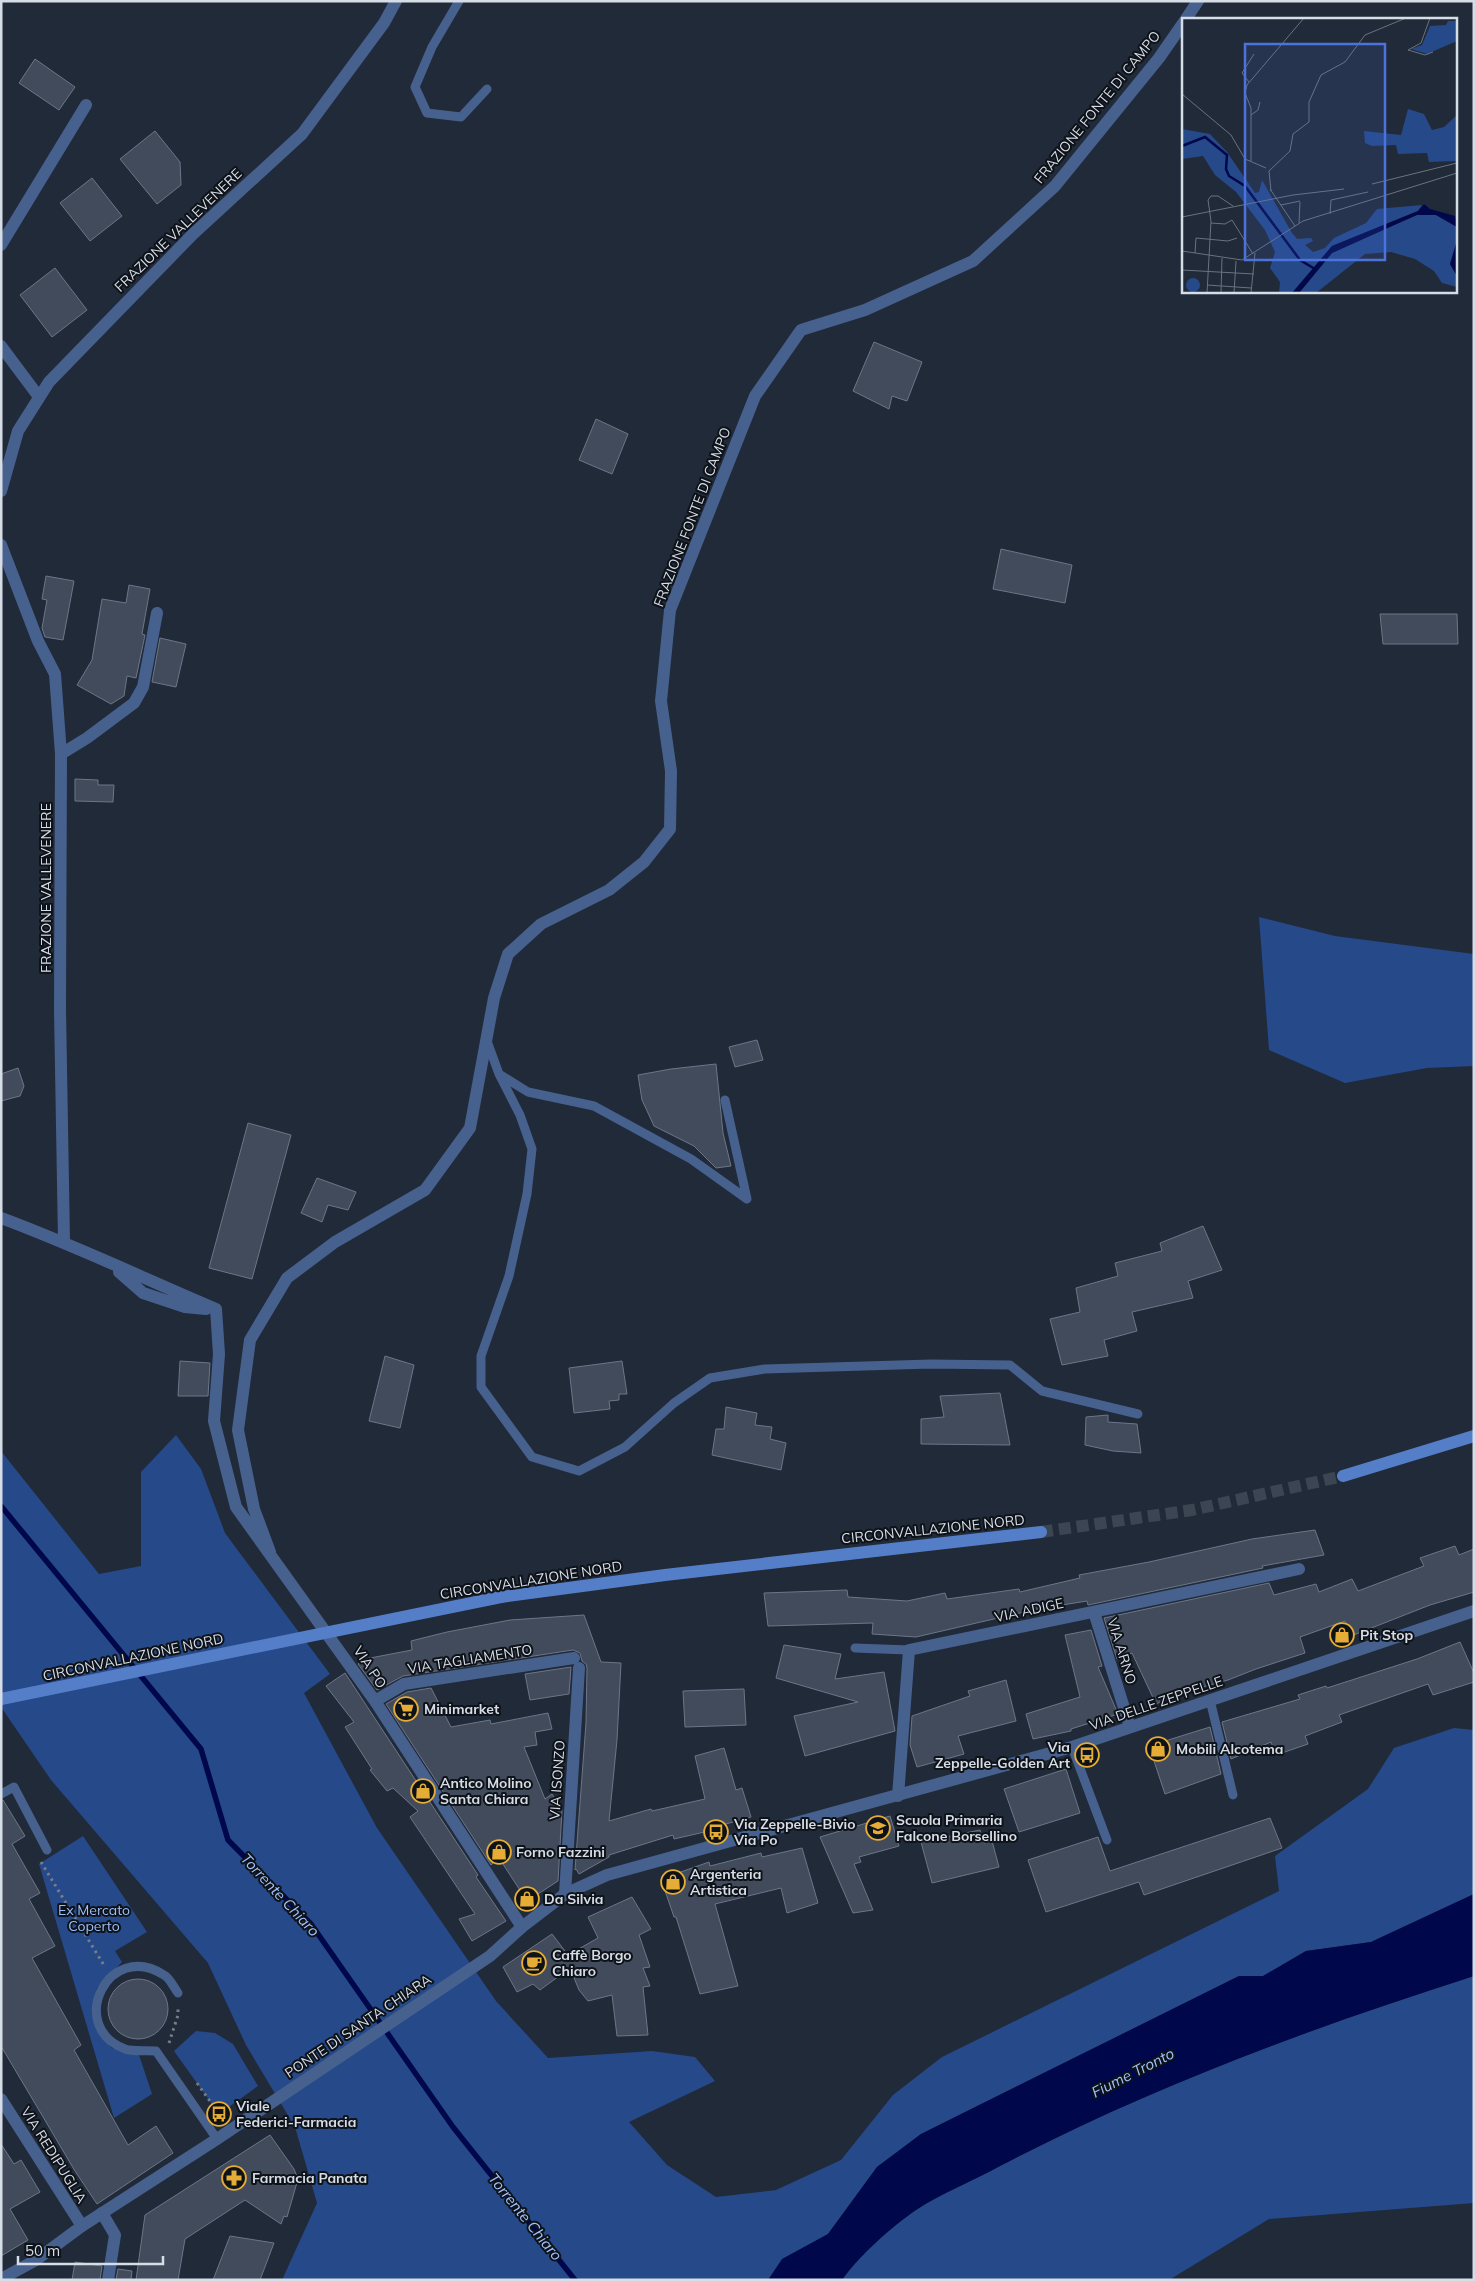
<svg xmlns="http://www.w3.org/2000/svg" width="1475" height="2281" font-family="Mulish,sans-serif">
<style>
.green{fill:#26498a}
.water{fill:#00084b}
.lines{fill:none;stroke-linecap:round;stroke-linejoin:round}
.stream{stroke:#00084b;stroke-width:5.5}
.building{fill:#424b5b;stroke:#6c7687}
.secondary-tunnel{stroke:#3c4552;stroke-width:12;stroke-dasharray:12 6;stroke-linecap:butt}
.path{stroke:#757d88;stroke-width:3;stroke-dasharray:2.5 4;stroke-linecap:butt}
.service{stroke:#47618f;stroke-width:9}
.minor{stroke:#47618f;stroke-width:12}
.tertiary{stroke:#47618f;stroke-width:12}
.secondary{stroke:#557ec9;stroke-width:12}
.secondary-bridge{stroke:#557ec9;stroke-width:12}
.labels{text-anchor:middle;stroke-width:4;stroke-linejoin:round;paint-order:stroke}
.street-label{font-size:14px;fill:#d7dde6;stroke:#0e1219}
.poi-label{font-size:14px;font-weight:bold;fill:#d7dde6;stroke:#0e1219;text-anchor:start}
.park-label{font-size:14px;fill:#9dbff9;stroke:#0e1219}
.water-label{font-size:15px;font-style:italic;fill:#a1c2fd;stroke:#0e1219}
.inset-river{fill:none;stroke:#00084b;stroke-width:2.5}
.inset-road{fill:none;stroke:#6a727e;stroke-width:1}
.view{fill:#4c72dc;fill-opacity:0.15;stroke:#4c72dc;stroke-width:2.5}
.inset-edge{fill:none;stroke:#d7dde6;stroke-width:2.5}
</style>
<rect width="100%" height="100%" fill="#212a38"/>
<!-- green -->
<path class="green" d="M1259,917L1335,936L1474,954V1066L1427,1068L1345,1083L1269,1050Z
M176,1435L201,1469L225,1533L330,1674L304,1693L377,1828L496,2001L548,2058L652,2051L695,2057L715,2081L629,2122L667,2165L716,2197L776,2190L841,2160L893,2095L942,2057L1279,1891L1275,1856L1368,1789L1394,1748L1454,1728L1474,1730V1894L1371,1942L1306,1951L1263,1976H1239L921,2134L877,2167L828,2234L783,2259L768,2280H282L317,2203L295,2127L246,2045L208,1963L51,1780L1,1707V1451L99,1574L141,1566V1472Z
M83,1836L147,1932L115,1951L122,1962L97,1988L92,2012L101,2036L112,2048L139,2055L152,2094L114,2118L39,1864Z
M1474,1976V2203L1269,2219L1169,2280H842C859,2256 891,2227 916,2210C942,2193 973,2181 1000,2166C1151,2087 1311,2028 1474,1976Z
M196,2031L215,2033L233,2044L258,2086L219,2114L174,2051Z"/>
<!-- water -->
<path class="water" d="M1474,1894V1976C1311,2028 1151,2087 1000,2166C973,2181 942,2193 916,2210C891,2227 859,2256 842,2280H768L782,2259L828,2234L877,2167L921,2134L1239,1976H1263L1306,1951L1371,1942Z"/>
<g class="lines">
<!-- stream -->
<path class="stream" d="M1,1506L201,1749L228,1840L311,1924L453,2127L575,2280"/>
</g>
<!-- building -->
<path class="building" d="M35,59L75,87L59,110L19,83Z
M155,131L180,162L181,185L157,204L120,159Z
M92,178L122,216L90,241L60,203Z
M55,268L87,310L52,337L20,295Z
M874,342L922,362L907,401L892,396L889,409L853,391Z
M596,419L628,434L612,474L579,460Z
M1001,549L1072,565L1065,603L993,589Z
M46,576L74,581L63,640L45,637L42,628L47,600L42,599Z
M129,585L150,589L142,634L145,635L136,678L127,676L124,696L111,704L77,685L92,660L102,599L126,603Z
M1380,614H1457L1458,644H1383Z
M160,638L186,644L176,687L152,682Z
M75,779L98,780V785H114L113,802L75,801Z
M757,1040L763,1060L735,1067L729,1047Z
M716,1064L723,1133L731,1166L716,1168L694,1146L654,1126L642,1100L638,1075L671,1069Z
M18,1068L24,1086L20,1096L1,1101V1074Z
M248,1123L291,1135L252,1279L209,1268Z
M317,1178L356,1192L348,1210L328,1205L322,1222L301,1213Z
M1203,1226L1222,1270L1188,1281L1193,1298L1132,1312L1137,1331L1104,1340L1108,1356L1062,1365L1050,1319L1080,1312L1076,1288L1118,1276L1115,1263L1162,1251L1160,1243Z
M385,1356L414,1365L400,1428L369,1421Z
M180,1361L210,1363L208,1396H178Z
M622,1361L627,1394H619V1400L609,1401L610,1409L574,1413L569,1368Z
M1000,1393L1010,1445L921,1444V1419L944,1417L940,1396Z
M726,1407L757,1413L755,1425L772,1427L770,1439L786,1443L781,1470L712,1455L716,1429H724Z
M1108,1415V1422L1137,1424L1141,1453L1113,1451L1085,1445L1086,1417Z
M1315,1530L1324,1555L1262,1566L1263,1568L1088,1605L1087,1601L1037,1609L916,1637L872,1634L873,1623L768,1626L764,1593L847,1590L848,1597L907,1601L945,1593L947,1599L1019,1589L1020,1592L1080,1578L1079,1575L1149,1562L1252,1539Z
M1455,1546L1459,1555L1474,1549V1592L1430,1605L1351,1636L1345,1621L1300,1637L1305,1653L1256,1669L1228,1680L1177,1694L1156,1704L1132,1653L1117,1659L1104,1618L1269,1583L1274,1595L1316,1584L1319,1592L1352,1579L1358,1591L1424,1566L1420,1558Z
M584,1615L601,1662L621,1663L617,1740L609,1821L651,1809L652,1811L705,1799L695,1756L724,1748L736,1790L742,1788L751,1817L708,1829L709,1831L674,1839L673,1835L609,1855V1857L579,1874L576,1869L575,1870L586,1723L587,1668L586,1664L582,1661L580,1653L573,1650L403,1676L377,1690L358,1664L365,1659L412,1650L411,1641L447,1632L510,1620Z
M1091,1630L1102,1666L1098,1667L1118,1714L1071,1729V1731L1033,1739L1026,1714L1080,1697L1065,1635Z
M1460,1642L1474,1673V1682L1433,1695L1428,1684L1339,1715L1342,1722L1305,1736L1308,1744L1276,1755L1271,1742L1231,1759L1222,1722L1300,1699L1298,1695L1326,1686L1327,1688L1417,1659Z
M784,1645L841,1654L835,1679L884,1672L895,1731L805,1756L794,1716L858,1702L776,1678Z
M571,1667L569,1694L530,1700L525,1674Z
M345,1673L478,1875L476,1877L506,1921L472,1941L459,1919L475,1914L410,1817L418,1811L393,1788L387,1791L370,1770L372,1769L345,1727L354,1722L326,1686Z
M1006,1680L1016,1721L958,1736L964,1754L917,1767L910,1745L912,1716L970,1696L968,1691Z
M431,1688L451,1727L490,1720L491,1724L548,1713L552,1729L535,1732L537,1745L524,1747L545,1799L552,1794L562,1810L558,1881L527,1901L499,1858L491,1865L386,1704L407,1692Z
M744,1689L746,1725L685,1727L683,1691Z
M1210,1727L1221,1774L1165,1794L1149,1746Z
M1066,1769L1080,1813L1019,1832L1004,1789Z
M1,1800H3L25,1836L12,1844L40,1893L29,1899L55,1946L32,1958L81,2045L74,2050L128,2145L156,2126L173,2153L97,2204L75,2171L1,2046Z
M890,1816L899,1846L859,1857L861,1862L854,1864L873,1910L853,1913L820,1837Z
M1270,1818L1282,1848L1144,1895L1139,1882L1046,1912L1028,1860L1098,1837L1110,1871Z
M980,1830L984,1843L992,1841L999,1867L932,1883L921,1842Z
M802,1848L818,1903L787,1913L781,1888L715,1904L738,1986L700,1994L676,1917H674L661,1879L709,1862L710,1866L761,1853L762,1857Z
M632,1897L651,1929L639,1935L650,1967L643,1968L650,1986L643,1987L648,2035L617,2036L612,1995L588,2001L579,1990L570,1968L540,1990L533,1984L517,1992L503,1967L552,1934L568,1955L598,1938L588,1917Z
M108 2009a30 30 0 1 1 60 0a30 30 0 1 1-60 0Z
M270,2135L294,2169L298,2179L287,2217L284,2216L281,2224L245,2200L185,2239L178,2280H136L145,2215Z
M1,2144L14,2164L21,2160L40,2192L10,2209L28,2240L1,2256Z
M230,2236L274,2243L260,2280H213Z
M75,2262L102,2266L100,2280H72Z
M118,2269L132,2271L131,2280H116Z"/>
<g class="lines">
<!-- secondary-tunnel -->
<path class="secondary-tunnel" d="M1041,1532L1192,1510L1343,1476"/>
<!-- path -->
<path class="path" d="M41,1862L105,1967
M169,2043L178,2015V2006
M197,2083L217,2111"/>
<!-- service -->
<path class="service" d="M459,1L432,47L415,87L427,113L461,117L487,89
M487,1041L499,1074L528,1092L594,1106L691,1159L747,1199L725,1100
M499,1074L520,1115L532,1149L527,1194L509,1276L481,1356V1387L532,1457L579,1471L625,1447L674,1403L710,1378L765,1369L931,1364L1010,1365L1042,1391L1138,1414
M855,1648L909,1650
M1210,1700L1233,1795
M1072,1747L1107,1840
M1,1794L14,1787L47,1850
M178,1993C174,1988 170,1978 164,1975C108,1939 66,2027 125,2049C133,2052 147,2050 156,2051L217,2139"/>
<!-- minor -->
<path class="minor" d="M1186,19L1198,1
M1,245L86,105
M1,346L39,397
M1,491L18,431L49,382L193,234L302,134L384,23L396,1
M1,545L38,641L55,674L61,754L60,1010L64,1241
M61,754L87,738L134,703L143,687L157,613
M1,1218C74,1245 145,1279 216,1309
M119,1272L143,1293L185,1307L206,1309
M216,1309L219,1354L214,1421L236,1507L375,1701L522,1927
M270,1552L254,1509L238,1430L250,1340L287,1278L335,1242L425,1190L470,1128L494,998L508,954L541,924L609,890L644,862L670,829L671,771L661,701L670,610L755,396L801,330L865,310L973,261L1055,186L1159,58L1184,22
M1094,1612L1130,1727
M375,1701L404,1684L574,1658
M898,1796L909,1650L1299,1569
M565,1894L579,1668
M1,2099L82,2226
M102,2213L115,2235L108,2280"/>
<!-- tertiary -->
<path class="tertiary" d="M1,2279L36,2260L82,2226L217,2139L490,1956L522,1927L565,1894L607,1875L1072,1747L1474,1611"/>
<!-- secondary -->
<path class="secondary" d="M1343,1476L1474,1436
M501,1597L665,1575L1041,1532"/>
<!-- secondary-bridge -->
<path class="secondary-bridge" d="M1,1699L501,1597"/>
</g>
<!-- icons -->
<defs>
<g id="shop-ring" transform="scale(1.25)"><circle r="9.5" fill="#0e1219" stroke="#e6ad36" stroke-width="1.5"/><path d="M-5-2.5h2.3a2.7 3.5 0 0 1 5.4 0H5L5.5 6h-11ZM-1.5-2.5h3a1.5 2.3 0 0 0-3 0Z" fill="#e6ad36"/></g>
<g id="supermarket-ring" transform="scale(1.25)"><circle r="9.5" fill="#0e1219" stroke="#e6ad36" stroke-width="1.5"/><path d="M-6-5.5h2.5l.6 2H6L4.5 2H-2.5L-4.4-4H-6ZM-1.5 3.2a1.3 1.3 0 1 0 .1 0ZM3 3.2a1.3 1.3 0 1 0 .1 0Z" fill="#e6ad36"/></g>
<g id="bus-ring" transform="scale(1.25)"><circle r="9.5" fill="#0e1219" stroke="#e6ad36" stroke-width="1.5"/><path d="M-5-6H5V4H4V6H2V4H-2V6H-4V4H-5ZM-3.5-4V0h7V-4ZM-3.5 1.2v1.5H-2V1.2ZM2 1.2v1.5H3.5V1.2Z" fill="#e6ad36"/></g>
<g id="school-ring" transform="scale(1.25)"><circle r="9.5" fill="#0e1219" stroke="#e6ad36" stroke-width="1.5"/><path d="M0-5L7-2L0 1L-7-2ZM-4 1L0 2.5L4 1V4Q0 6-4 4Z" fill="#e6ad36"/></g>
<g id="cafe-ring" transform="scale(1.25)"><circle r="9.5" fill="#0e1219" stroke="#e6ad36" stroke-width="1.5"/><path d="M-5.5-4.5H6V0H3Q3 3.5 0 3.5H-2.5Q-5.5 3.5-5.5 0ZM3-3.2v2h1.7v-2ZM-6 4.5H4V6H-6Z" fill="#e6ad36"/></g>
<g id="pharmacy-ring" transform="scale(1.25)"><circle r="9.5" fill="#0e1219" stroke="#e6ad36" stroke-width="1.5"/><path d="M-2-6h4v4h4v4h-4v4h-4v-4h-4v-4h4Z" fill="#e6ad36"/></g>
</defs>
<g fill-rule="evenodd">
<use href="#shop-ring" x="1342" y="1635"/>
<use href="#supermarket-ring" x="406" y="1709"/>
<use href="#shop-ring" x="1158" y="1749"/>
<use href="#bus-ring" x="1087" y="1755"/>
<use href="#shop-ring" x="423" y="1791"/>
<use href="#school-ring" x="878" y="1828"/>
<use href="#bus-ring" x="716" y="1832"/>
<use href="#shop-ring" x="499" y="1852"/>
<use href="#shop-ring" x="673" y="1882"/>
<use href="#shop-ring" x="527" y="1899"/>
<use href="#cafe-ring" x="534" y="1963"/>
<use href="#bus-ring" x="219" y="2114"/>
<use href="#pharmacy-ring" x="234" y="2178"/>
</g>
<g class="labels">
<!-- street labels -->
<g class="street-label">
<text transform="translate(1097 107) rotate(-51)" y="5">FRAZIONE FONTE DI CAMPO</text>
<text transform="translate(178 230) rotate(-44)" y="5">FRAZIONE VALLEVENERE</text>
<text transform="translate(692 517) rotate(-69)" y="5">FRAZIONE FONTE DI CAMPO</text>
<text transform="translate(46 888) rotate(-90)" y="5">FRAZIONE VALLEVENERE</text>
<text transform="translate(933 1529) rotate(-6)" y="5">CIRCONVALLAZIONE NORD</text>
<text transform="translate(531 1580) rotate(-9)" y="5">CIRCONVALLAZIONE NORD</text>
<text transform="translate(1029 1610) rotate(-12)" y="5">VIA ADIGE</text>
<text transform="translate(1122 1651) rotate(73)" y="5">VIA ARNO</text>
<text transform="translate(133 1657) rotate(-12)" y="5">CIRCONVALLAZIONE NORD</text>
<text transform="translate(470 1659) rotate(-9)" y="5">VIA TAGLIAMENTO</text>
<text transform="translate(370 1667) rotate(56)" y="5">VIA PO</text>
<text transform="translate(1156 1703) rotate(-19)" y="5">VIA DELLE ZEPPELLE</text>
<text transform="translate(557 1780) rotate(-86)" y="5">VIA ISONZO</text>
<text transform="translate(358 2026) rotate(-34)" y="5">PONTE DI SANTA CHIARA</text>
<text transform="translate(54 2155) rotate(58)" y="5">VIA REDIPUGLIA</text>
</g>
<!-- poi labels -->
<g class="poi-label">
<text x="1360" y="1640">Pit Stop</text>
<text x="424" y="1714">Minimarket</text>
<text x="1070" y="1752" text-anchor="end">Via<tspan x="1070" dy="16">Zeppelle-Golden Art</tspan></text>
<text x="1176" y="1754">Mobili Alcotema</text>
<text x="440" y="1788">Antico Molino<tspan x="440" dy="16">Santa Chiara</tspan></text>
<text x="896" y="1825">Scuola Primaria<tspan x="896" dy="16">Falcone Borsellino</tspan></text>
<text x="734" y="1829">Via Zeppelle-Bivio<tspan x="734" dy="16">Via Po</tspan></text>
<text x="516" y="1857">Forno Fazzini</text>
<text x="690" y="1879">Argenteria<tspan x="690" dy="16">Artistica</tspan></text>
<text x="544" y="1904">Da Silvia</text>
<text x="552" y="1960">Caffè Borgo<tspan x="552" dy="16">Chiaro</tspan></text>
<text x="236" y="2111">Viale<tspan x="236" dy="16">Federici-Farmacia</tspan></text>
<text x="252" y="2183">Farmacia Panata</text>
</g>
<!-- park labels -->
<g class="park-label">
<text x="94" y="1915">Ex Mercato<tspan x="94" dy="16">Coperto</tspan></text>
</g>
<!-- water labels -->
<g class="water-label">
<text transform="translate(280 1895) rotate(47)" y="5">Torrente Chiaro</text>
<text transform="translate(1133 2073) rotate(-27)" y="5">Fiume Tronto</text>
<text transform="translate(525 2217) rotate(51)" y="5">Torrente Chiaro</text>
</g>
</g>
<!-- overview -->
<g transform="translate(1182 18)">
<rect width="275" height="275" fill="#212a38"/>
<path d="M266,3H275V23L245,36L229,31L240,27L248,8L264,7ZM226,91L242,96L250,112L262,109L275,97V143L247,144L245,135L216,136L214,127L190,128L183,125L182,113L219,117ZM0,111L28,116L45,134L73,175L77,174L80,162L110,215L115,221L129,220L131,223L123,227L131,234L143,230L152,220L184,205L195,191L240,187L236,193L150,228L110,275H97L98,264L88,250L93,234L83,212L54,174L33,157L21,138L0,141ZM235,197H254L275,209L274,229L268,246L275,258V269L260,265L252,253L233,241L209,234L183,236L134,275H117L150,235ZM4 267a7 7 0 1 1 14 0a7 7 0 1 1-14 0Z" fill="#26498a"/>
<path d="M242,186L248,191L273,198L275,209L254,197H235L221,203L150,235L117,275H110L150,228L236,193ZM275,222V258L268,246Z" fill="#00084b"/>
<path class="inset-river" d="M0,128L23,119L45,137L44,151L47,158L63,168L118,242L133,251"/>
<path class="inset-road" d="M248,0L239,25L226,32L243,37L251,34M67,64L60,55L72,36M0,76L49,117L63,141L84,150M69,97L76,92L78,84M69,143V90L63,75L65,67L122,0M190,166L275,145M88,171L113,208M89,173L87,153L108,133L111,116L127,104V84L139,57L163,44L183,17L224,0M99,187L118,183M148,196L149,182L186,174M0,199L111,177L162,171M29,203L26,182L29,178H36L51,188M29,205L43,206L50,202L71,236M117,205L118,184M0,233L60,242L121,203L275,155M13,235L14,220L46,223L55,220M0,252L72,256M25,267L69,270M25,275L29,203M39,275L40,240M52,275L54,243M69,275L73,235"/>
<path class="view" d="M63,26H203V242H63Z"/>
<rect width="275" height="275" class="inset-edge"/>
</g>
<!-- border -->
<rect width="1475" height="2281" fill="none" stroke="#d7dde6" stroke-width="5"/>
<!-- scale -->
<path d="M18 2256v8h145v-8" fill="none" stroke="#d7dde6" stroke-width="2.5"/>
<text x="25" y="2256" font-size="15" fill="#d7dde6" stroke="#0e1219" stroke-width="4" paint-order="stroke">50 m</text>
</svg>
